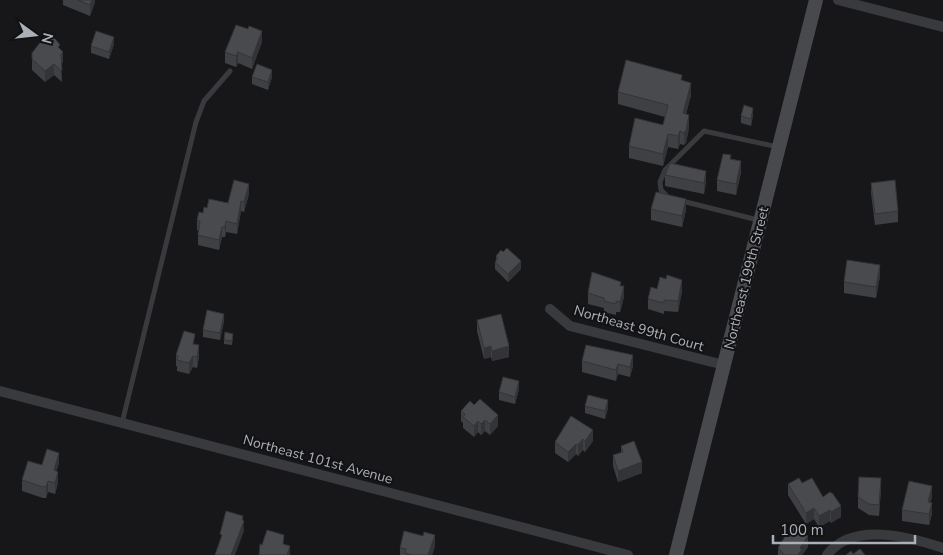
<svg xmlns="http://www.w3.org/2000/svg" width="943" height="555" font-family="'Nunito Sans',sans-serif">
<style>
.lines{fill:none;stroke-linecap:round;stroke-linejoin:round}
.lane{stroke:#393a3d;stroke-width:5}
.street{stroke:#393a3d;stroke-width:10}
.secondary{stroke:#47494d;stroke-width:14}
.wall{fill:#3f4043}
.shaded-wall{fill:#333437}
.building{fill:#494a4e;stroke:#333437}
.labels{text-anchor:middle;stroke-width:4;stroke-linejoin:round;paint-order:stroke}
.street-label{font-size:14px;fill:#abafb7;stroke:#121214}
</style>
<rect width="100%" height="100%" fill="#171719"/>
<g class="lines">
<!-- lane -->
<path class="lane" d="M669,198L661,190L660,182L665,170L704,131L778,147
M682,201L758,220
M122,423L196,122L204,101L230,71"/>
<!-- street -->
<path class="street" d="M838,0L943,27
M550,309L570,326L724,365
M0,391L628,555
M827,555C852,521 910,537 943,548"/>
<!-- secondary -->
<path class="secondary" d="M676,555L816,0"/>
</g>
<!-- wall -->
<path class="wall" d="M63,0H95V2L90,16L63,5Z
M248,29L262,42L252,69L238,63L236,67L225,63V52Z
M114,44L109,59L91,53V46Z
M60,49L63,62L61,64L62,82L54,75L45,82L32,70V53Z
M252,77H272L268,90L252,84Z
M682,80L691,95L686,114L689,128L686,143L684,145L680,144L678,149L668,147L663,166L629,158V146L663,125L665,117L618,104V92Z
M753,115L751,126L741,123V116Z
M731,159L741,172L736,195L717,191V180Z
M665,175L706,182L704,194L665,186Z
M871,183L898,211V222L875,225L871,193Z
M249,194L244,212L241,211L237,234L226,232L225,237H222L219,250L198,245V230H197V220L207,208L228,203Z
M651,209L686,210L682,227L651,220Z
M503,252L521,269L508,282L495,269V262L496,260V256Z
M880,276L876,298L844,293V282Z
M621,286L624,297L620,312H616V315L604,312V308L588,304V293Z
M657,289L682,291L678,312L664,311V314L648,309V299Z
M477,320L509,357L492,361L491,357L484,359L477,331Z
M224,321L220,340L203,337V330Z
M233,337L232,345L224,344V340Z
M195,344L199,356L197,368L193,367L189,374L177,371V366H176V355Z
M586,345L633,366L630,377L618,374L616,381L582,372V361Z
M519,389L515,404L499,400V392Z
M470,401L498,426L490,435L485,431L481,435L478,432L474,437L463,428V423L461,421V411Z
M585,406L608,408L605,419L585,413Z
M571,416L593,441L585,452L583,450L578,456L576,454L568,462L555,453V442Z
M621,446L642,473L618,482L613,466V455L621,453Z
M59,463L56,471L58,483L55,494L48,492L46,498H43L22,491V480L42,465Z
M802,483L823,497L841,517L831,523L830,521L819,527L814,519L806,524L788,495V484Z
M881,489L879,516L869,515L858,508V497Z
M932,497L930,503L932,514L929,525L902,521V510Z
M435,546L432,555H400V548Z
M808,547L802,555H778V548Z"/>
<!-- shaded-wall -->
<path class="shaded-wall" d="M92,0H95V2L90,16V5Z
M262,31V42L252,69V58Z
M114,37V44L109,59V52Z
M63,52V62L61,65V54Z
M238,52V63L236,67V56Z
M54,64V75L45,82V71Z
M272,70V77L268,90V82Z
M691,83V95L683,126V113Z
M753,108V115L751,126V119Z
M689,115V128L686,143L684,145V133Z
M680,131V144L678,149V136Z
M668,134V147L663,166V154Z
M741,161V172L736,195V184Z
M706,171V182L704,194V183Z
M249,184V194L244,212V202Z
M686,199V210L682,227V216Z
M241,201V211L237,234V224Z
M226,221V232L225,237V227Z
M222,227V237L219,250V240Z
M521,261V269L508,282V274Z
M880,265V276L876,298V287Z
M682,280V291L678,312V301Z
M624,286V297L620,312V302Z
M224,314V321L220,340V333Z
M199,345V356L197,368V357Z
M491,346V357L484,359V348Z
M509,346V357L492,361V351Z
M633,355V366L630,377V367Z
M193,356V367L189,374V363Z
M618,364V374L616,381V370Z
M519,381V389L515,404V397Z
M608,400V408L605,419V411Z
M498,415V426L490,435V424Z
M485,420V431L481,435V424Z
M478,421V432L474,437V426Z
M593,430V441L585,452V441Z
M583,439V450L578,456V445Z
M576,444V454L568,462V452Z
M59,453V463L54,481V470Z
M642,462V473L618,482V471Z
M58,472V483L55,494V483Z
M881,478V489L879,516V505Z
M48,481V492L46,498V487Z
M932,486V497L928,513V502Z
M932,503V514L929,525V514Z
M841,506V517L831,523V512Z
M814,508V519L806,524V513Z
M830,510V521L819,527V516Z
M243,516L244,531L235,555H231Z
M435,535V546L432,555H428Z
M808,536V547L802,555H798L800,548Z
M290,546V555H287Z"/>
<!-- building -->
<path class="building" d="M78,0H92L90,5Z
M236,25L248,29L249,26L262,31L252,58L238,52L236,56L225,52Z
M96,31L114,37L109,52L91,46Z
M48,32L57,41L60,45L58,47L63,52L61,54L62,71L54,64L45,71L32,59V53Z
M626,60L682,75L681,80L691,83L683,113L689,115L686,130L684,133L680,131L678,136L668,134L663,154L629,146L635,118L663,125L668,105L618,92Z
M257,64L272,70L268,82L252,77Z
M744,105L753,108L751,119L741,116Z
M723,154L731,155L730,159L741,161L736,184L717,180Z
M670,163L706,171L704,183L665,175Z
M234,180L249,184L244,202L241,201L237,224L226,221L225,227H222L219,240L198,235L200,221L197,220L199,212L203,213L204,207L207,208L209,199L228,203Z
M895,180L898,211L875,214L871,183Z
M656,192L686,199L682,216L651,209Z
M507,248L521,261L508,274L495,262L498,258L496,256L501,250L503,252Z
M847,260L880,265L876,287L844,282Z
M592,272L621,282L620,286H624L620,302L616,301V304L604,301V298L588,293Z
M667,275L682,280L678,301L664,300V303L648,299L651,287L657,289L660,277L666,279Z
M207,310L224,314L220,333L203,330Z
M501,314L509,346L492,351L491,346L484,348L477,320Z
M184,331L195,334L193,344L199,345L197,357L193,356L189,363L177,360L178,356L176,355Z
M225,332L233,334L232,341L224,340Z
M586,345L633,355L630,367L618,364L616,370L582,361Z
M503,377L519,381L515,397L499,392Z
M588,395L608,400L605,411L585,406Z
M480,399L498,415L490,424L485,420L481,424L478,421L474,426L463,417L465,414L461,411L470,401L474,405Z
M571,416L593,430L585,441L583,439L578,445L576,444L568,452L555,442Z
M634,441L642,462L618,471L613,455L623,452L621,446Z
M47,449L59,453L54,470L58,472L55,483L48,481L46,487H43L22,480L28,461L42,465Z
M859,477L881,478L879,505L869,504L858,497Z
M799,478L802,483L812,478L823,497L830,492L833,494L841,506L831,512L830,510L819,516L814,508L806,513L788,484Z
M909,481L932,486L928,502L932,503L929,514L902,510Z
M226,511L243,516L242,520L244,521L231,555H215L222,535L220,534Z
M792,525L808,536L800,548L802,549L798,555H785L778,548Z
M267,530L284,535L283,544L290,546L287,555H259L260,544L262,545Z
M404,531L423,536L424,532L435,535L428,555H412L405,553L406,549L400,548Z
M860,549L865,555H846L851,551L853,554Z"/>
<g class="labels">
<!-- street labels -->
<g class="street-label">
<text transform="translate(746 278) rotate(-76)" y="5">Northeast 199th Street</text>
<text transform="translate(639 328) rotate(16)" y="5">Northeast 99th Court</text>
<text transform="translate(318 459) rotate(15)" y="5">Northeast 101st Avenue</text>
</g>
</g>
<!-- north arrow -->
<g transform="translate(35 35) rotate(105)" stroke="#121214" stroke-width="4" paint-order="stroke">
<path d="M0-4L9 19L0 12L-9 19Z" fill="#abafb7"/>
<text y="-8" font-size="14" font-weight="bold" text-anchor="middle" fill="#abafb7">N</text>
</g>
<!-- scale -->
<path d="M773 535v8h142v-8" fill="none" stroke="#abafb7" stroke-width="2.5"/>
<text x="780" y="535" font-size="15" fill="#abafb7" stroke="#121214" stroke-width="4" paint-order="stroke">100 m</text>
</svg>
